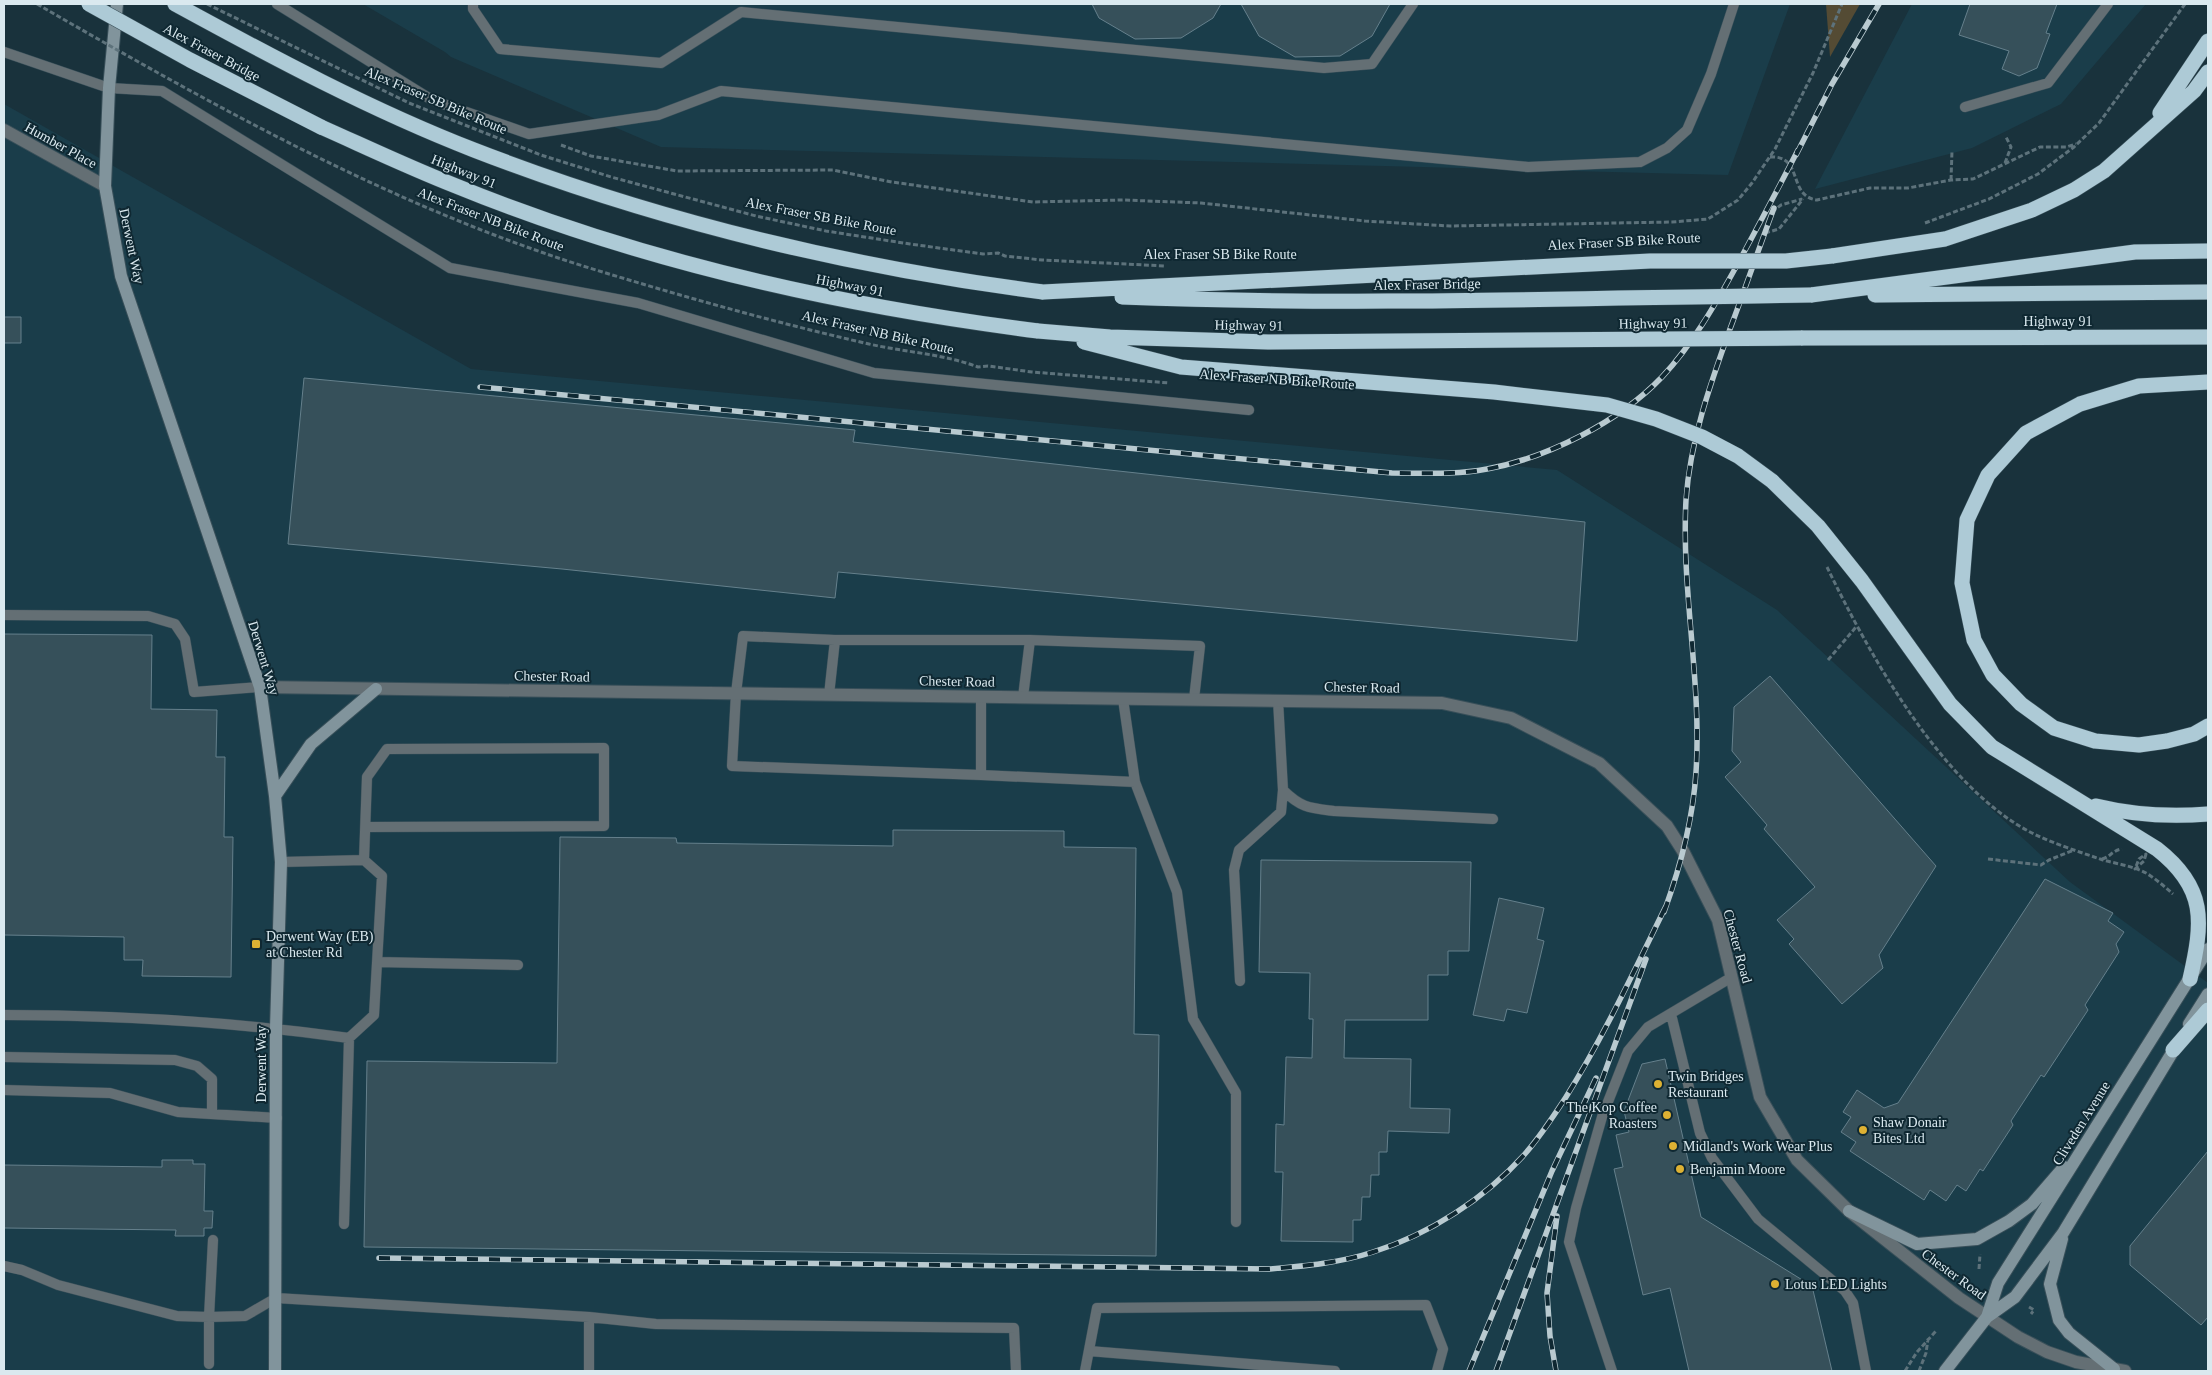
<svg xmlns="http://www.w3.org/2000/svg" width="2212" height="1375" font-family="'Times New Roman',serif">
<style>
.built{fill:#1a3d4a}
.green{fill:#544b34}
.building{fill:#36505a;stroke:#65808c}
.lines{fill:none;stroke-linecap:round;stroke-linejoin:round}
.lane-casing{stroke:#384f59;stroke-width:11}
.street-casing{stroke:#384f59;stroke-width:14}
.secondary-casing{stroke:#384f59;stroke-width:14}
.highway-casing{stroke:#384f59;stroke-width:16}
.path{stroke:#5d727b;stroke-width:3;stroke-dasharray:5 2.5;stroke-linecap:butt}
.lane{stroke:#646f74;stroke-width:10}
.street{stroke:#646f74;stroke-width:12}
.secondary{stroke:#81949c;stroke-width:12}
.highway{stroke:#adcad6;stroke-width:15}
.rail-casing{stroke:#b9cad0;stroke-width:5.5}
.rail{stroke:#0f2832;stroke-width:4;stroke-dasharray:11;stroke-linecap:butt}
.highway-bridge-casing{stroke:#384f59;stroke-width:16;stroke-linecap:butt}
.path-bridge{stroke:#5d727b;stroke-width:3;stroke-dasharray:5 2.5;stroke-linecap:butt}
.highway-bridge{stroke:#adcad6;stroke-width:15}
.poi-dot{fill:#ddb133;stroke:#0f2832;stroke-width:2}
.labels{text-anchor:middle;stroke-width:4;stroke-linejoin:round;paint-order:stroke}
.street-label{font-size:14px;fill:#dae9ef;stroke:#0f2832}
.poi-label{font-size:14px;fill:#dae9ef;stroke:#0f2832;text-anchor:start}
</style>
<rect width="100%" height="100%" fill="#19323c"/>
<!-- built -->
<path class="built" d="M363,4H1790L1728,175L661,147L451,57L445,52Z
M1912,4H2146L2061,104L1972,148L1815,189Z
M4,104L471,369L1557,470L1777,610L2070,882L2208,983V1371H4Z"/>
<!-- green -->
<path class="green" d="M1826,4H1860L1830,57Z"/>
<!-- building -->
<path class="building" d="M1092,4H1221L1213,18L1181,38L1135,39L1099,18Z
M1241,4H1390L1372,36L1340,56L1295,57L1259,36Z
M1970,4H2057L2046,33L2050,34L2037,68L2019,76L2002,69L2009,51L1959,35Z
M4,317H21V343H4Z
M304,378L855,430L853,442L1585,522L1577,641L838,572L835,598L562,569L288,544Z
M4,634L152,635L151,709L217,710L216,757H225L224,837H233L231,977L142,976L143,960H124V937L4,935Z
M1770,676L1936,866L1879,955L1883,968L1842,1004L1789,944L1794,939L1777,920L1815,887L1764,829L1767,825L1725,777L1741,762L1732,751L1734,707Z
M893,830L1064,831V847L1136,848L1134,1034L1159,1035L1156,1256L364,1247L367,1061L557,1063L560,837L676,838L677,843L893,846Z
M1261,860L1471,862L1469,951H1448V975H1428V1020H1345L1344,1058L1411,1059L1410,1108L1450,1109L1449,1133L1388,1131L1387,1152H1379V1175H1371L1370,1197H1362L1361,1220H1353V1242L1281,1241L1283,1172H1275L1276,1124L1284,1125L1286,1057L1312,1058L1313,1019H1309L1310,973L1259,972Z
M2045,879L2113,913L2108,921L2124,932L2116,944L2119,952L2085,1005L2088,1010L2044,1077L2041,1075L2011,1121L2013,1125L1983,1171L1980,1169L1966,1191L1957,1185L1946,1201L1930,1190L1924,1200L1850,1151L1856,1142L1841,1132L1851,1117L1843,1112L1857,1090L1884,1108L1898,1103Z
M1499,898L1544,908L1537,939L1544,941L1527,1013L1507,1009L1504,1021L1473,1015Z
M1665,1059L1701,1217L1812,1286L1832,1371H1689L1670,1288L1643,1295L1614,1169L1623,1167L1616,1135L1629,1132L1624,1111L1642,1064Z
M2208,1151V1317L2201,1325L2130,1265V1246Z
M162,1160H193V1164H205L204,1211H213L212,1228H204V1236H175L176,1230L4,1228V1165L162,1167Z"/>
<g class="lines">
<!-- lane casing -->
<g class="lane-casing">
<path id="lane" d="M277,4L432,100L529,134L658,115L721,91L1528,167L1640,162L1667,148L1687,130L1711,74L1734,4
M473,4V9L500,49L661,63L741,12L1324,68L1372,64L1413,4
M4,52L109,88L162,91L450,268L638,303L874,373L1249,410
M1965,107L2048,83L2108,4
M4,615L148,616L175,624L185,639L194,692L260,687
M835,640L743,636L736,693L732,766L981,775L1135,782
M1030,640L1200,646L1194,699
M829,695L835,640H1030L1023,697
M981,697V775
M1123,699L1135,782L1177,892L1193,1019L1236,1093V1222
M1283,790C1301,808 1310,808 1334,811L1493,819
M281,862L364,860L367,777L387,749L604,748V826L366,827
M377,962L518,965
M1240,981L1234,870L1239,850L1281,812L1283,790L1278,700
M1671,1014L1700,1133L1712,1158L1758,1219L1845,1291L1853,1303L1866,1371
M4,1015C120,1015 235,1022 349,1038L374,1015L382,876L364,860
M4,1057L175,1060L197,1066L212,1079V1114
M4,1090L110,1093L178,1112L277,1118
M344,1224L349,1038
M4,1266L22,1270L58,1285L177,1316L209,1317L213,1240
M1089,1351L1335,1371
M209,1364V1317L245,1316L276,1298L589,1317L656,1324L1014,1328L1016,1371
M589,1371V1317
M1085,1371L1097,1308L1426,1305L1443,1349L1437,1371
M1612,1371L1569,1242L1576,1208L1602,1117L1628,1051L1648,1027L1732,977"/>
</g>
<!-- street casing -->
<g class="street-casing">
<path id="street" d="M4,130L105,186
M260,687L1442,703L1511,718L1599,763L1667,826L1683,851L1718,920L1760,1097L1797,1160L1849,1211L1959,1298L2018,1337L2047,1352L2076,1362L2125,1371"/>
</g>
<!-- secondary casing -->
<g class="secondary-casing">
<path id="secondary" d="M117,4L109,88L105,186L121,276L260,687L275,796L281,862L276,1028L275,1371
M275,796L311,744L376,689
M2189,1024L2208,994
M1849,1211L1917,1244L1977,1239L2009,1221L2032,1204L2064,1167
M2062,1239L2050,1284L2059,1320L2069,1333L2114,1369
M1987,1317L1998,1283L2208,949
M1945,1371L1987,1317L2015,1297L2063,1233L2178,1043"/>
</g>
<!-- highway casing -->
<g class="highway-casing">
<path id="highway" d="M175,4C272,57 371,110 474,150C657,221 848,267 1043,292
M2160,113L2208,41
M321,127C366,147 410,168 456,186C642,262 840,306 1038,331
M1832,256L1945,239L2032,210L2074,190L2104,171L2194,91L2208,72
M1811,295L2135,252L2208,251
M1875,295L2208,292
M1801,338L2208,337
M2208,382L2139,386L2080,404L2026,433L1988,475L1967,520L1962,583L1974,640L1993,675L2021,704L2054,728L2095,741L2139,745L2167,741L2194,734L2208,726
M1772,481L1818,526L1862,581L1950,704L1992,747L2157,849C2207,888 2203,922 2190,979
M2096,806C2133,815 2170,817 2208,814
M2173,1050L2208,1010"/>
</g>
<!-- path -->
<path class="path" d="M561,145L591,156L677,171L833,170L892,182L1033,202L1123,200L1201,203L1365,221L1450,226L1672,222L1708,219L1738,200L1752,183L1775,149L1813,73L1842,4
M1770,157C1804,155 1787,196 1817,200L1870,188H1908L1951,180L1973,179L2040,147H2066L2076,144
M2005,163L2011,147L2006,137
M1951,180L1952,151
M1772,212L1781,205L1802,199
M1925,223L1989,199L2038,174L2074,147L2099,123L2185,4
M1765,233L1779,229L1803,199
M1827,567C1869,654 1943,788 2032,833C2054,844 2080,852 2103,860C2117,864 2133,866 2146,873C2156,879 2165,887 2173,894
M1828,660L1856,627
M2146,854L2144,861L2135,869L2139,859Z
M1988,859L2041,865L2049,860L2074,850
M2102,859C2110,857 2113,850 2122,849
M1979,1269L1980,1254
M2029,1307L2034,1310L2031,1314
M1905,1371L1917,1352L1936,1331
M1919,1371L1926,1353L1928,1339"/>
<!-- lane -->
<use href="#lane" class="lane"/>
<!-- street -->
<use href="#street" class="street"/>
<!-- secondary -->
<use href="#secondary" class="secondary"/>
<!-- highway -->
<use href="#highway" class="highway"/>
<!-- rail casing -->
<g class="rail-casing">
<path id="rail" d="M1796,155L1832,84L1879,4
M480,387L1392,473C1423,473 1456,475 1487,469C1547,458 1619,422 1662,377C1692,345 1715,305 1736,267C1757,228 1778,189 1798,150
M1664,912C1680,868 1693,820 1696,772C1702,682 1681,591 1686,500C1690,441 1710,385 1730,329C1745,289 1759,248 1774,208
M379,1258L1269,1269C1304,1266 1340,1263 1373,1252C1430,1234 1484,1199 1524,1155C1540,1137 1553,1117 1566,1097C1604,1036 1634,971 1666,906
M1469,1371L1552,1171L1596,1078
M1496,1371L1646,959
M1556,1371L1550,1336L1547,1293L1557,1216"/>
</g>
<!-- rail -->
<use href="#rail" class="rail"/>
<!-- highway-bridge casing -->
<g class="highway-bridge-casing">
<path id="highway-bridge" d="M89,4L190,60L321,127
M1043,292L1650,261H1786L1832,256
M1122,297C1351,306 1581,298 1811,295
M1038,331L1110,337L1268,342L1801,338
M1084,342L1181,367L1494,392L1607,405L1656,419L1702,437L1738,456L1772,481"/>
</g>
<!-- path-bridge -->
<path class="path-bridge" d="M37,4C212,105 390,205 583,266C677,295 773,322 869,344C904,352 944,354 978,367L988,366L1032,372L1169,383
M207,4L409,103L541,155L611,177L756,216L826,231L910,244L983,254L998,253L1005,256L1042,260L1166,266"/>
<!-- highway-bridge -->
<use href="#highway-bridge" class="highway-bridge"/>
</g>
<!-- markers -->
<g class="poi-dot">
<rect x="251" y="939" width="10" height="10" rx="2.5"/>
<circle cx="1658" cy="1084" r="5"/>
<circle cx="1667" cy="1115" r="5"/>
<circle cx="1863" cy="1130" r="5"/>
<circle cx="1673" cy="1146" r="5"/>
<circle cx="1680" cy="1169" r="5"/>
<circle cx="1775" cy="1284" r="5"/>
</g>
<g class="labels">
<!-- street labels -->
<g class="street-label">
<text transform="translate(212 52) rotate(28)" y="5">Alex Fraser Bridge</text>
<text transform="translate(436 100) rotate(23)" y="5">Alex Fraser SB Bike Route</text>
<text transform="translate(61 145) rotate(29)" y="5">Humber Place</text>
<text transform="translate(464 171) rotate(22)" y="5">Highway 91</text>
<text transform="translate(821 216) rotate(11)" y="5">Alex Fraser SB Bike Route</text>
<text transform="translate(491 219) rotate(21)" y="5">Alex Fraser NB Bike Route</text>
<text transform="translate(1624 241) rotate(-3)" y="5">Alex Fraser SB Bike Route</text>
<text transform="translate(132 246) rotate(78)" y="5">Derwent Way</text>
<text x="1220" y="259">Alex Fraser SB Bike Route</text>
<text transform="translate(1427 284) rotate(-1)" y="5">Alex Fraser Bridge</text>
<text transform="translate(850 285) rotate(11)" y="5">Highway 91</text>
<text x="2058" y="326">Highway 91</text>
<text transform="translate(1653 323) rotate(-1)" y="5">Highway 91</text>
<text transform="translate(1249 325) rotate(1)" y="5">Highway 91</text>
<text transform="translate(878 332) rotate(13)" y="5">Alex Fraser NB Bike Route</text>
<text transform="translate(1277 379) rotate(4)" y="5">Alex Fraser NB Bike Route</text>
<text transform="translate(264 658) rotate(73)" y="5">Derwent Way</text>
<text transform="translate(552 676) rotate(1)" y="5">Chester Road</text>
<text transform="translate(957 681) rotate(1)" y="5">Chester Road</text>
<text transform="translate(1362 687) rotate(1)" y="5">Chester Road</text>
<text transform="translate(1738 946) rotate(75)" y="5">Chester Road</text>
<text transform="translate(261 1064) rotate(-90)" y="5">Derwent Way</text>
<text transform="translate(2081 1123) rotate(-58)" y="5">Cliveden Avenue</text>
<text transform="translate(1954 1274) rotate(36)" y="5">Chester Road</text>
</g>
<!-- poi labels -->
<g class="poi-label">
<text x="266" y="941">Derwent Way (EB)<tspan x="266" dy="16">at Chester Rd</tspan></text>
<text x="1668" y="1081">Twin Bridges<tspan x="1668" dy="16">Restaurant</tspan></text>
<text x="1657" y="1112" text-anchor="end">The Kop Coffee<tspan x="1657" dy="16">Roasters</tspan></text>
<text x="1873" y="1127">Shaw Donair<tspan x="1873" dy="16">Bites Ltd</tspan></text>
<text x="1683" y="1151">Midland's Work Wear Plus</text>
<text x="1690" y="1174">Benjamin Moore</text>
<text x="1785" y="1289">Lotus LED Lights</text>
</g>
</g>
<!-- border -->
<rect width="2212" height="1375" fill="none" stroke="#dae9ef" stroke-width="10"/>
</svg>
